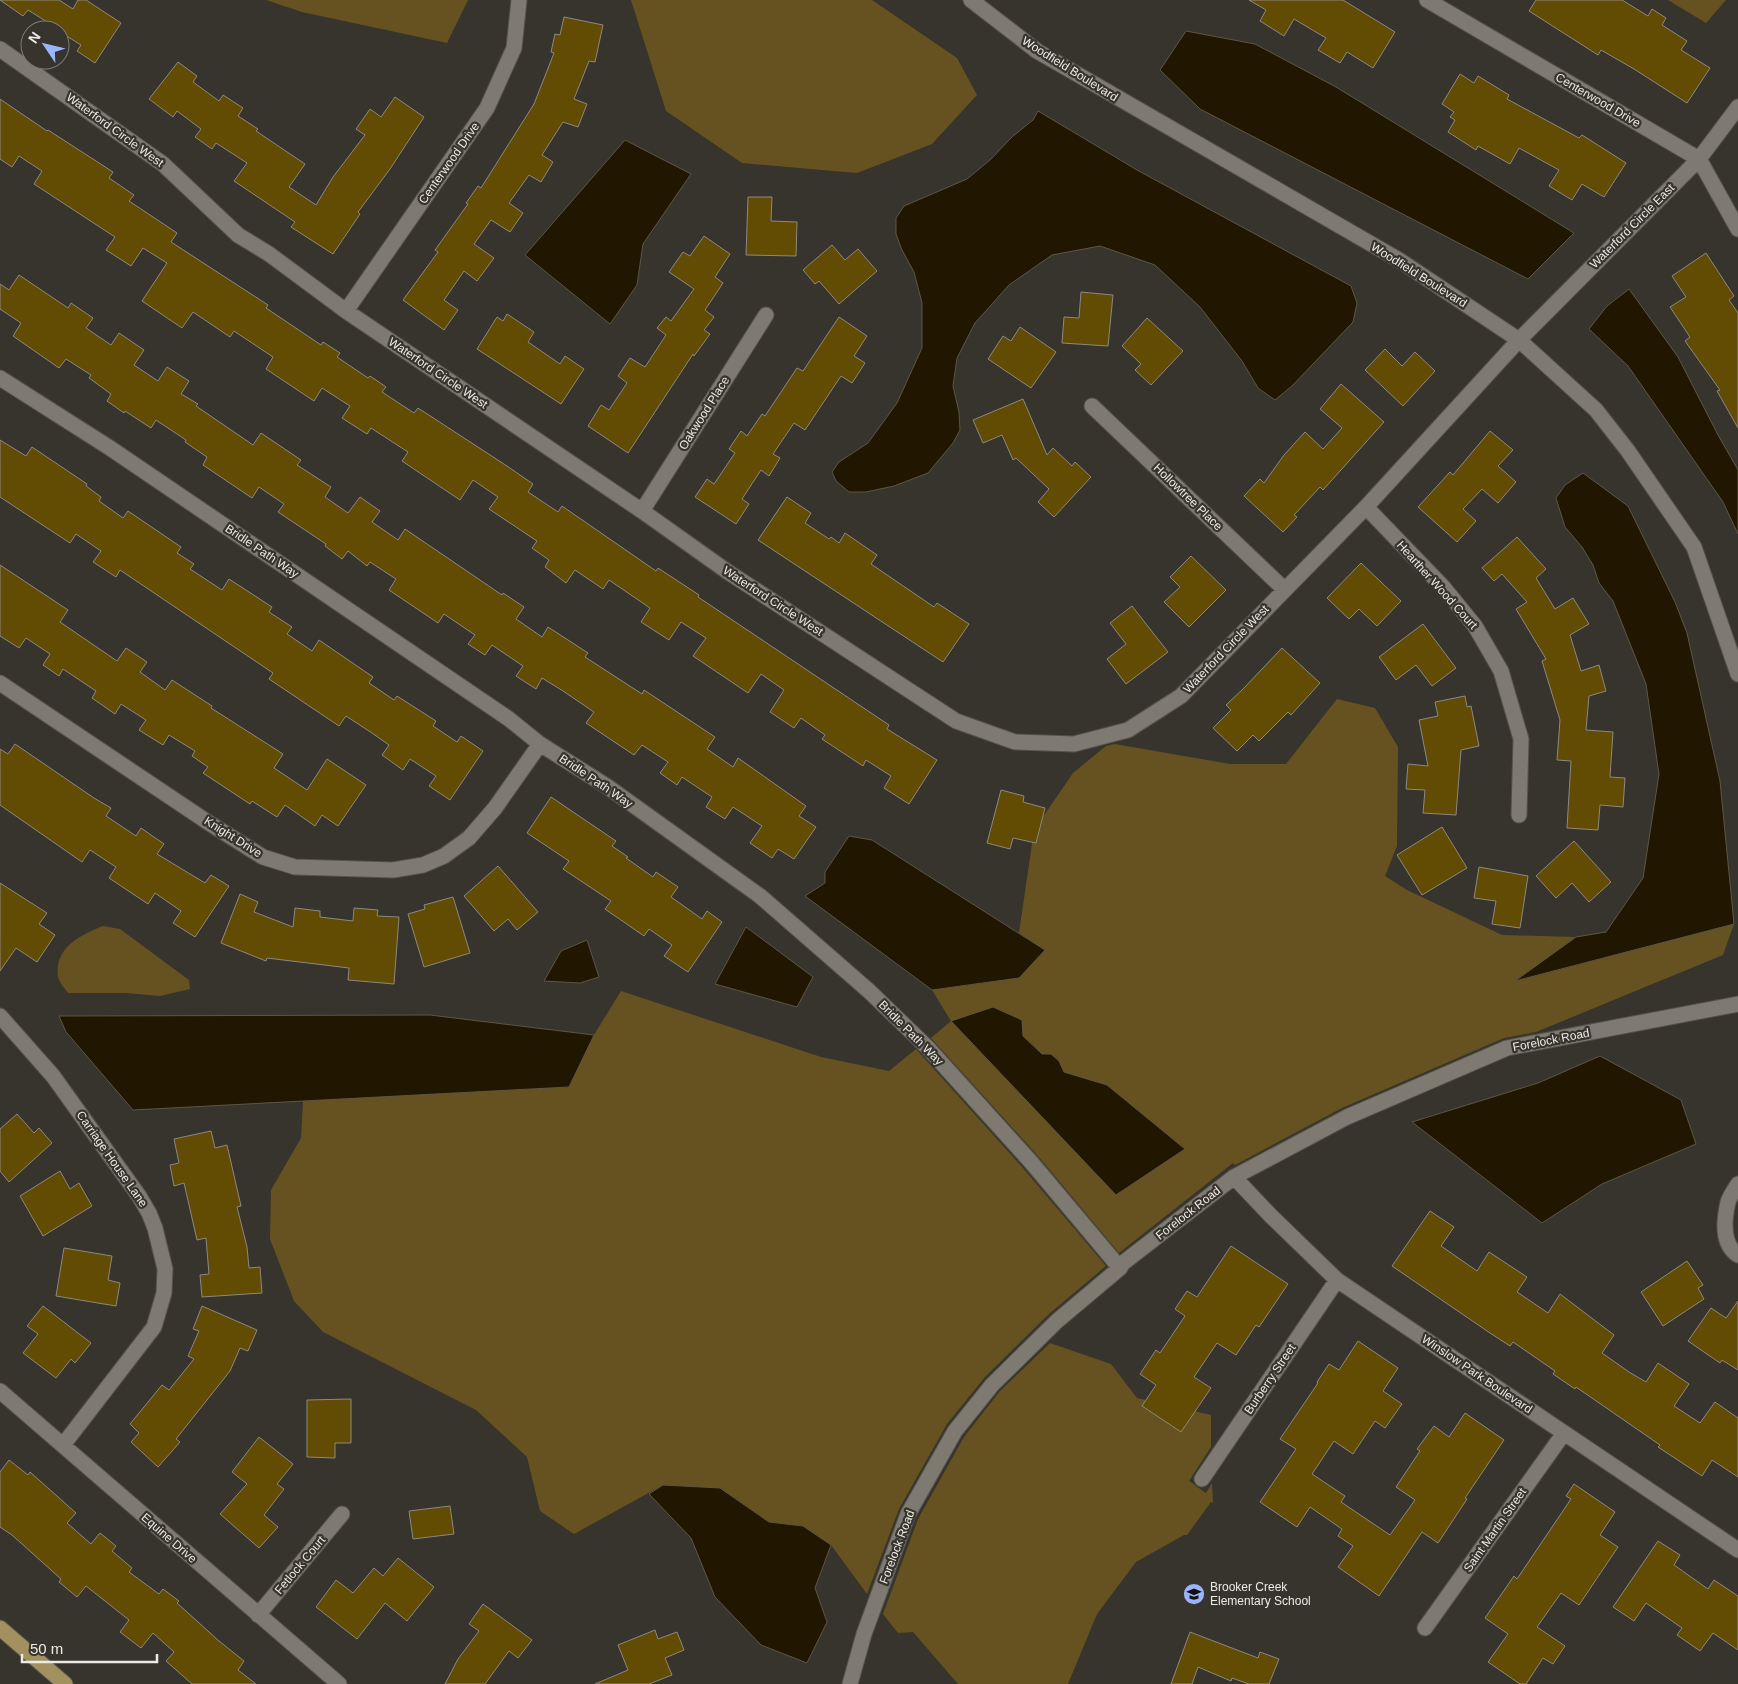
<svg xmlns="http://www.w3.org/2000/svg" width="1738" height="1684" font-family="Arial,sans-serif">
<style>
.green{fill:#665220;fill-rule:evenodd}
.water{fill:#211700;stroke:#5e5645}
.building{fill:#624b02;stroke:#8d8981}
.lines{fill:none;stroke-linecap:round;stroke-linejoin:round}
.minor-casing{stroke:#54524b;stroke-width:17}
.major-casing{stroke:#54524b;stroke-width:17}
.minor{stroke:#7e7a72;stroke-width:15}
.major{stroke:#a3905f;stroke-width:15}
.labels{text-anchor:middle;stroke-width:4.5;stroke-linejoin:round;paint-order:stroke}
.street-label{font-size:12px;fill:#eceae5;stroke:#37342d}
.poi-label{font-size:12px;fill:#eceae5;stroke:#37342d;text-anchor:start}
</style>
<rect width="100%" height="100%" fill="#37342d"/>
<!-- green -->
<path class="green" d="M266,0H468L447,43L302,12Z
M631,0H872L957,58L977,95L932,144L857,173L742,163L666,111Z
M1668,0H1726L1706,23Z
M1337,699L1375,708L1398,747L1397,846L1385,876L1407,890L1502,935L1576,937L1516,981L1734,924L1723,955L1536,1032L1504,1038L1342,1108L1235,1165L1233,1163L1119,1253L1038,1156L931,1038L951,1021L932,990L1019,978L1045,950L1019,933L1034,830L1073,773L1106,746L1115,744L1230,764H1286ZM1023,1036L1042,1054L1059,1061L1064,1072L1107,1085L1116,1195Z
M103,926L120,929L189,980L190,989L160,996L126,993H68C65,989 59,982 58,977C54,947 81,935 103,926Z
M621,991L821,1057L889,1071L916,1049L1023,1168L1106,1266L1049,1314L985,1377L947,1424L899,1509L867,1594L831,1545L803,1526L769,1522L720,1488L663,1485L574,1534L540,1511L527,1457L476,1410L323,1332L294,1301L270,1239L271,1190L301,1138L303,1101L569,1087L594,1035Z
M1050,1343L1111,1364L1137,1398L1211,1415V1447L1189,1481L1206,1493L1212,1483L1213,1503L1211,1502L1187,1535H1184L1136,1562L1097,1614L1068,1684H958L913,1632L898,1633L883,1614L918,1519L964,1437L1000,1391Z"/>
<!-- water -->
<path class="water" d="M1186,31L1255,44L1336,87L1574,233L1528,279L1200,109L1160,70Z
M1038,111L1137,170L1351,286L1357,303L1353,322L1292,386L1275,400L1258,388L1242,361L1200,307L1155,265L1100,246L1052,255L1009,285L975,323L957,358L953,386L959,412L960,430L953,443L928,473L894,486L866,492H849L836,481L832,472L839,462L868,443L897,403L922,348V303L914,272L902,250L896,234V218L904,206L967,179L990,160L1012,137L1033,120Z
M625,140L691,174L643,244L637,285L610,324L525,255Z
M1629,289L1678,357L1718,435L1738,470V534L1723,502L1628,366L1589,329L1607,306Z
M1583,473L1628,506L1675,602L1687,633L1720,781L1734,924L1515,981L1576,937L1606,932L1643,878L1659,774L1646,684L1613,601L1599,583L1593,565L1582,547L1565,527L1556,498L1565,485Z
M849,836L872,840L1045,950L1019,978L932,990L805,896L825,883V872Z
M746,927L813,977L797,1007L715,984Z
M587,940L599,977L580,983L544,981L561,951Z
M993,1007L1022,1020L1023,1036L1042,1054H1051L1059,1061L1064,1072L1107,1085L1185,1149L1116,1195L951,1021Z
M430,1015L594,1035L569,1087L133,1110L66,1032L59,1016Z
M1600,1056L1681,1100L1696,1144L1602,1184L1542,1223L1412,1122L1538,1083Z
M663,1485L720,1488L769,1522L803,1526L831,1545L815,1588L827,1622L807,1663L761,1645L715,1597L691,1538L649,1494Z"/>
<!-- building -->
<path class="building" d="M0,0H59L73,9L78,0H86L121,23L95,63L77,51L81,45L60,32V30L28,10L23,16Z
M1249,0H1343L1395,32L1373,68L1347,52L1340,63L1318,50L1326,38L1294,19L1284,36L1260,21L1266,10Z
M1536,0H1622L1648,16L1652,9L1666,18L1662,25L1687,41L1681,50L1710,68L1687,103L1634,69L1601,50L1598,55L1529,11Z
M564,17L603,25L595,62L589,61L574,99L587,104L578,127L563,122L542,155L553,162L541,182L529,175L509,203L523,213L510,232L491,220L474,244L494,258L477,281L464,271L444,300L458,310L444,330L403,300L438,252L435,250L468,204L466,203L478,186L481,188L534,104L554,53L551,52L555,34L560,35Z
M178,62L197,76L193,82L219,101L223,95L243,108L238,116L258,129L256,131L305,164L289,187L316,205L333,177L365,135L356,129L370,109L381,117L395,97L424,117L390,169L358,212L360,214L333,254L291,227L295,222L234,181L247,163L216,143L212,149L195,137L201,129L177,111L173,117L149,99Z
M1460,74L1474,83L1478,76L1509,95L1507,99L1579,138L1582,135L1626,163L1604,197L1582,184L1572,200L1549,186L1559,170L1519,148L1510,164L1478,146L1476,150L1448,132L1455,120L1450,117L1454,112L1442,104Z
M0,99L47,131L48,130L113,172L109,178L134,195L129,201L177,233L171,242L268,305L266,308L321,345L323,342L340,353L337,357L368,378L370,376L386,387L382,392L414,413L418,408L507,466L533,484L528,492L558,512L562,506L656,571L658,568L699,595L698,597L889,725L887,729L937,760L909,804L884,788L891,776L866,760L863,766L822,739L825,735L801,718L794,728L770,712L784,690L761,674L748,693L693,656L706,638L681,622L669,640L641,622L650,608L609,580L603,589L575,570L566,583L545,567L549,560L532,548L537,541L489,509L498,497L473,480L460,500L402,461L408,452L371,428L367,434L342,418L350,406L322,388L314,401L266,369L273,357L234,331L230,337L193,312L182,328L142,301L167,263L143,248L131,266L106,250L115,237L34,184L42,171L19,156L12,167L0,159Z
M748,197H772L771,221L797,222L796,256L746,255Z
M704,236L730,254L715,277L723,283L705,310L714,317L704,330L710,334L694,356L693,354L628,453L588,426L601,405L609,410L627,383L618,376L630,358L645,367L666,335L657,328L666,317L671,321L694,289L669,272L683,252L690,256Z
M832,245L845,260L858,249L877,271L839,304L819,281L815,284L803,270Z
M1706,253L1734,296L1729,300L1738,313V428L1717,391L1720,390L1685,341L1690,337L1670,307L1686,297L1672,276Z
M19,275L68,308L71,303L93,318L86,328L111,345L119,333L144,350L134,365L158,381L167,367L189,381L181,394L198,404L196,406L253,445L261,433L301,460L297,465L331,487L325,497L348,513L360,497L380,511L372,522L398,540L405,529L502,595L503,593L524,607L516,619L542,637L548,627L588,653L585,657L642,694L644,690L715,737L707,749L733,767L738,758L806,806L799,816L816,827L794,859L778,849L772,858L750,843L762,826L733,807L725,819L706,807L712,797L682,777L677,785L660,773L668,762L642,745L634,755L586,723L594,712L563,691L542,678L536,689L516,676L523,666L492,645L485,655L468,644L475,635L444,614L438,623L389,590L396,579L370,562L367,566L348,551L342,559L325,546L326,544L278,512L284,504L259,487L252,498L203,465L207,457L185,442L186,440L156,420L151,428L125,411L124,413L107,401L111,394L89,378L91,375L66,359L59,368L13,336L21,323L0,309V284L9,290Z
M1081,292L1113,295L1108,346L1062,343L1064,317L1079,318Z
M507,314L534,332L528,342L560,364L565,356L584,369L561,404L477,349L497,317L503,321Z
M839,317L867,336L854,356L865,363L852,383L841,376L805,430L794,423L773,454L780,458L769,476L761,470L742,499L749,504L736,524L695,497L707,479L714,484L735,453L729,449L741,431L747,436L762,414L765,416L797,368L803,371Z
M1147,318L1183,351L1151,385L1135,370L1141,364L1122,346Z
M1020,327L1056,352L1031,388L988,359L1003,336L1011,341Z
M1385,349L1402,366L1415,352L1435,371L1403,406L1365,370Z
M1341,384L1384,422L1323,490L1320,487L1294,515L1297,517L1283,532L1244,496L1260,479L1264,483L1284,455L1305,432L1323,449L1342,428L1320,409Z
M1023,399L1047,455L1053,448L1072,466L1075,462L1091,477L1054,517L1038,502L1049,489L1016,458L1013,460L1002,435L983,443L973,420Z
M1490,431L1513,450L1498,466L1516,482L1498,503L1482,489L1463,509L1476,521L1457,542L1418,507L1450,472L1453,475Z
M0,440L26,456L32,447L87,484L86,486L101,497L99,501L123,518L128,511L181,547L177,553L194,564L190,569L222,590L229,579L272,607L269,612L292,627L287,634L312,651L319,640L373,677L369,683L394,700L397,696L436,721L433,726L457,742L461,736L483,751L450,800L429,786L436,776L410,759L403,770L382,755L389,745L372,733L346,716L339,726L269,679L273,673L120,570L116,577L93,562L101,551L76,534L70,543L0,497Z
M787,497L811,513L805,523L829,539L831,537L839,543L845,533L877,555L871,564L934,607L937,603L969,624L943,662L758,540Z
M1517,537L1546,569L1536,578L1555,609L1573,598L1589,624L1570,635L1581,671L1599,665L1606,691L1589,696L1586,730L1613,732L1610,777L1625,778L1623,807L1600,805L1598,830L1567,828L1571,761L1557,760L1560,720L1542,661L1546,659L1516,609L1527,602L1502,574L1494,581L1482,568Z
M1191,556L1226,590L1189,627L1164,602L1180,587L1170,577Z
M1361,563L1401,601L1377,626L1359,609L1349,619L1327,598Z
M0,565L68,610L60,622L117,661L126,648L147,662L140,672L165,690L172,680L212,706L211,708L283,754L274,768L307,790L327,759L366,785L338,826L322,815L315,826L285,805L277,817L252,801L250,804L203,773L208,767L192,756L195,751L169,735L163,745L139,730L146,720L121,704L115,714L92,698L96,691L63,669L59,676L43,665L50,654L26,638L19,648L0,636Z
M1132,606L1168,652L1126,684L1107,659L1126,644L1110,623Z
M1423,624L1456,668L1432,686L1416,665L1396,680L1379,657Z
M1282,648L1320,683L1291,715L1288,712L1259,741L1253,735L1237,751L1213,728L1231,710L1226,705L1243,689Z
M1465,696L1467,707L1471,706L1479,746L1461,750L1456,815L1423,813L1425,790L1406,789L1408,764L1428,766L1419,720L1438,716L1435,702Z
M15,744L94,798L111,808L106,816L136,836L141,828L164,844L157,854L205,883L211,875L229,886L195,937L173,923L181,911L155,893L148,904L109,878L116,867L90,850L82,862L0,805V749L8,754Z
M1001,790L1024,796L1023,802L1045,808L1036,843L1013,838L1010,849L987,843Z
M551,797L616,841L612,846L628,857L626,858L653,877L656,872L678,887L671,897L702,919L707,911L722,922L688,972L664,956L672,945L649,929L644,936L605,909L611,901L563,869L569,861L527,833Z
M1442,827L1467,868L1422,895L1397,855Z
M1574,841L1611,882L1589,902L1572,883L1556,898L1536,876Z
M498,866L538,912L517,930L508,919L494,931L464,896Z
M1479,867L1528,876L1520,928L1492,924L1496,901L1474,898Z
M0,883L47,913L39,924L55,935L37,962L16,948L0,971Z
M240,894L258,902L254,912L293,927L295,908L320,911V917L353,921L354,908L378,910L377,916L399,917L394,984L348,980L349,968L267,958L266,961L221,943Z
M453,897L470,953L424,967L408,914L425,909L424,905Z
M17,1114L34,1133L39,1128L52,1143L9,1182L0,1171V1129Z
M211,1131L215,1148L227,1145L241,1206L237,1207L247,1247L249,1268L260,1267L262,1293L202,1297L200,1275L209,1274L206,1238L197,1240L184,1183L174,1186L170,1165L179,1163L174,1139Z
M60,1171L70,1189L79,1183L92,1206L43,1236L20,1196Z
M1430,1211L1454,1227L1441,1246L1477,1271L1489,1252L1527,1277L1517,1292L1548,1313L1560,1294L1614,1335L1602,1353L1629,1372L1646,1382L1658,1363L1689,1384L1674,1406L1700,1423L1715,1402L1738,1418V1477L1712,1460L1702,1476L1658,1447L1660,1445L1576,1387L1575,1389L1553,1374L1555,1371L1513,1342L1510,1346L1490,1333L1392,1266Z
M1231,1246L1288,1284L1259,1327L1256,1325L1236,1355L1217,1343L1194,1377L1211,1388L1181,1432L1142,1406L1156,1385L1140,1374L1156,1350L1160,1353L1185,1316L1175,1309L1187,1291L1197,1297Z
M64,1248L112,1256L108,1280L120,1283L116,1306L56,1296Z
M1687,1261L1703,1285L1698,1288L1704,1299L1663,1326L1641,1292Z
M1738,1301V1370L1722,1360L1720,1363L1688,1341L1711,1308L1726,1318Z
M43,1306L91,1343L75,1363L71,1359L56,1378L23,1353L38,1334L27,1326Z
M202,1306L257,1330L248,1351L240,1348L230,1371L176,1439L180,1442L158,1467L131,1442L139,1433L130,1424L162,1385L169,1390L194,1359L188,1356L199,1331L193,1329Z
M1358,1341L1398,1368L1383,1391L1402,1404L1385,1428L1375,1421L1353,1454L1334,1441L1312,1474L1345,1496L1341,1502L1390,1535L1415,1500L1396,1487L1420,1451L1417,1449L1434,1426L1449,1437L1465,1413L1504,1440L1465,1498L1467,1499L1438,1543L1422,1532L1379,1596L1338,1567L1353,1546L1338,1536L1342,1529L1310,1507L1297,1527L1260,1502L1296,1449L1280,1439L1318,1383L1317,1382L1329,1364L1339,1370Z
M351,1399V1443H335V1458L307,1457V1400Z
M259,1437L293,1464L277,1484L284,1489L264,1515L278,1527L259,1548L220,1514L247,1484L232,1472Z
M9,1460L28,1475L30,1472L76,1513L67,1523L91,1544L100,1533L116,1546L112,1551L132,1568L129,1572L159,1594L163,1589L179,1601L177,1603L219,1641L244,1661L238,1670L256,1684H192L166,1661L174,1652L153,1633L141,1648L120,1632L129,1620L86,1586L77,1597L59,1582L61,1579L12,1535L0,1527V1472Z
M1574,1484L1615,1512L1600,1535L1618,1547L1579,1605L1561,1593L1537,1627L1565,1646L1553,1664L1543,1658L1526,1684H1520L1488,1662L1508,1634L1485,1618L1514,1576L1517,1579L1571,1499L1566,1496Z
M450,1506L454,1534L413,1539L409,1511Z
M1658,1541L1680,1555L1674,1565L1708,1589L1714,1580L1738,1596V1650L1713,1633L1700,1651L1677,1635L1682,1628L1646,1603L1634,1621L1613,1607Z
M398,1558L434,1587L407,1621L385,1603L357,1639L316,1607L336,1580L353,1593L374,1568L383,1576Z
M483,1604L532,1640L518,1658L509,1651L485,1684H445L458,1659L479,1631L469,1624Z
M655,1630L658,1639L677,1632L684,1650L665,1658L672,1675L649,1684H595L628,1670L618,1645Z
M1190,1632L1258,1658L1260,1652L1279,1659L1269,1684H1249L1232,1678L1231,1681L1198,1667L1192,1684H1171Z"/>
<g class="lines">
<!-- minor casing -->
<g class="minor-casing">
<path id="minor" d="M971,0L1037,51L1399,260L1519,340L1596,410L1628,451L1694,547L1738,674
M1427,0L1699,159L1738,229
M0,49L163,164L238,235L269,254L346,311L642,511L728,572L956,721L1015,742L1074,744L1128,730L1181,696L1366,507L1519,340L1699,159L1738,107
M346,311L487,108L514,48L519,0
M0,378L110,448L509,719L540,744L608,787L760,896L869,991L928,1048L1031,1162L1120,1268
M1092,406L1284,589
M1366,507L1444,588L1475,626L1501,671L1521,739L1519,815
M642,511L766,315
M0,683L209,823L263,857L295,867L393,870L423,865L444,856L469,838L495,808L540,744
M0,1016L53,1076L139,1196L149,1213L155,1228L165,1269L164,1293L154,1327L63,1445
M1234,1177L1271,1216L1337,1280L1738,1550
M1738,1184C1735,1189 1730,1196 1728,1202C1724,1220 1721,1244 1738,1255
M0,1391L339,1684
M1202,1479L1337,1280
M258,1615L342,1514
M1425,1628L1564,1433
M850,1684L864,1634L908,1514L955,1431L992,1385L1057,1321L1120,1268L1123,1263L1234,1177L1347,1117L1507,1048L1738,1004"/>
</g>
<!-- major casing -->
<g class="major-casing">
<path id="major" d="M0,1628L65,1684"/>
</g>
<!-- minor -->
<use href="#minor" class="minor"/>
<!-- major -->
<use href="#major" class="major"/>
</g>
<!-- icons -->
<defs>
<g id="school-disc" transform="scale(1.125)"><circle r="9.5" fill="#99b5fd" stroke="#37342d"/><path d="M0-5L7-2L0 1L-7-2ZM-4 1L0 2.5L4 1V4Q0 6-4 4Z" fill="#111"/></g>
</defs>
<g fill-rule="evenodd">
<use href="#school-disc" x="1194" y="1594"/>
</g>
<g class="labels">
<!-- street labels -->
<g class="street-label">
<text transform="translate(1070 69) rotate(32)" y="4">Woodfield Boulevard</text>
<text transform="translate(1598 100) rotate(30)" y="4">Centerwood Drive</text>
<text transform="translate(115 130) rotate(36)" y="4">Waterford Circle West</text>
<text transform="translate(449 163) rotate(-55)" y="4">Centerwood Drive</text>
<text transform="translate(1632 226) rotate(-45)" y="4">Waterford Circle East</text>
<text transform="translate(1419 275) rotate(32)" y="4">Woodfield Boulevard</text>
<text transform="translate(438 373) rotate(34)" y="4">Waterford Circle West</text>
<text transform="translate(704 413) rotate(-58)" y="4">Oakwood Place</text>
<text transform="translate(1188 497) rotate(44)" y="4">Hollowtree Place</text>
<text transform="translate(262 551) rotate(34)" y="4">Bridle Path Way</text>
<text transform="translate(1437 585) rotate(48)" y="4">Hearther Wood Court</text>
<text transform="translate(773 601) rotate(33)" y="4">Waterford Circle West</text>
<text transform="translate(1226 649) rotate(-46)" y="4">Waterford Circle West</text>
<text transform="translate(596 781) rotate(34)" y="4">Bridle Path Way</text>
<text transform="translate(233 837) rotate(32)" y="4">Knight Drive</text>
<text transform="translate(911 1033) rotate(45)" y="4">Bridle Path Way</text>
<text transform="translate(1551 1040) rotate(-11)" y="4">Forelock Road</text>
<text transform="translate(112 1159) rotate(55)" y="4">Carriage House Lane</text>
<text transform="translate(1188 1213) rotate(-38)" y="4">Forelock Road</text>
<text transform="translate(1477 1374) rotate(34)" y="4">Winslow Park Boulevard</text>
<text transform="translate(1270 1379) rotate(-56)" y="4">Burberry Street</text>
<text transform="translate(1495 1530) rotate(-55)" y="4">Saint Martin Street</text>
<text transform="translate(169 1538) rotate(41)" y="4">Equine Drive</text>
<text transform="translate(897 1547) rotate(-69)" y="4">Forelock Road</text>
<text transform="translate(300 1565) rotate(-50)" y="4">Fetlock Court</text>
</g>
<!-- poi labels -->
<g class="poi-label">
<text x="1210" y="1591">Brooker Creek<tspan x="1210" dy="14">Elementary School</tspan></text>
</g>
</g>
<!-- north arrow -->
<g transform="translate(45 45) rotate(305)"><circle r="24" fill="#37342d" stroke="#7f7d77"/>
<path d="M0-4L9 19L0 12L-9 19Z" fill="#99b5fd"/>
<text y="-8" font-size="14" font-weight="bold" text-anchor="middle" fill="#eceae5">N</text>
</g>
<!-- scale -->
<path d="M22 1654v8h135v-8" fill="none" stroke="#eceae5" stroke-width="2.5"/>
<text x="30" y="1654" font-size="15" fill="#eceae5" stroke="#37342d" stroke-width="4" paint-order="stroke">50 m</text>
</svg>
